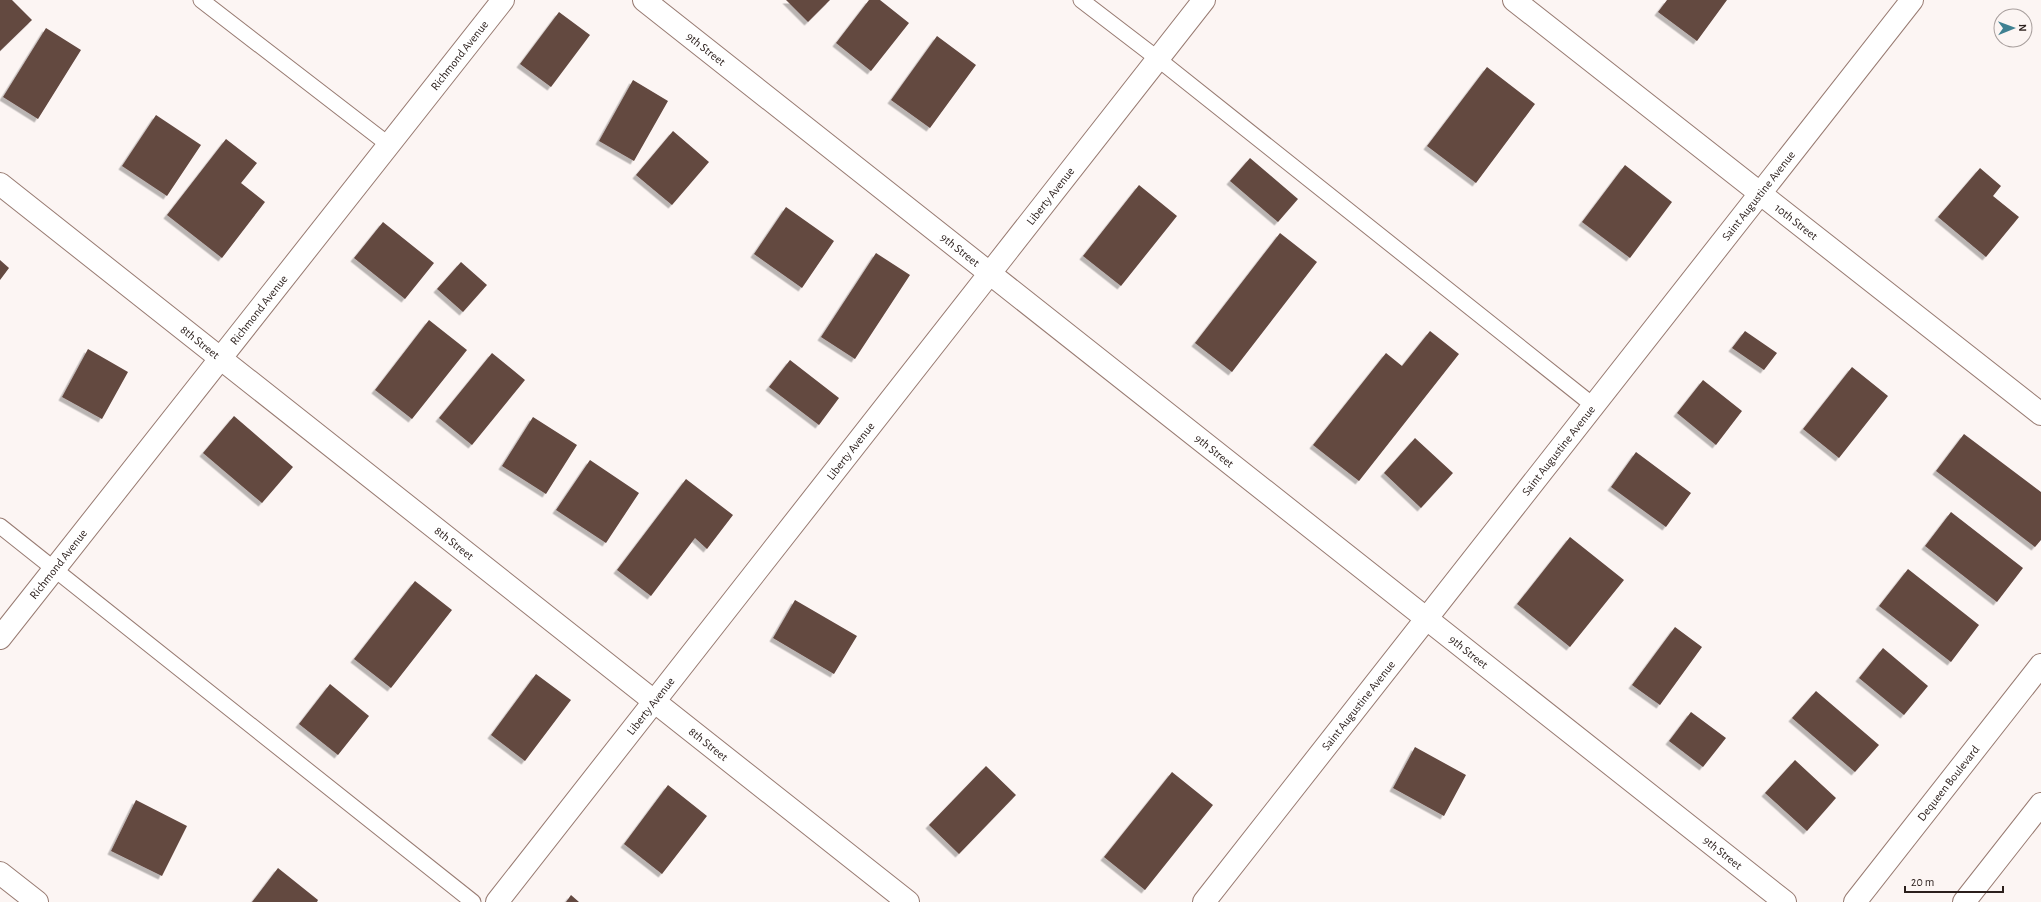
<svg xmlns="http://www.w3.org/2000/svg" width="2041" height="902" font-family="'Alegreya Sans',sans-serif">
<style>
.building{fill:#634841;filter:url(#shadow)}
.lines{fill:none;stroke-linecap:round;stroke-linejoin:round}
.service-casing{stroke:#987b72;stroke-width:17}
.minor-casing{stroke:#987b72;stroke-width:24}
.tertiary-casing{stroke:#987b72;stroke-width:24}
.service{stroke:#fff;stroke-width:15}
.minor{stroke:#fff;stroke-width:22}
.tertiary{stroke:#fff;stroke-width:22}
.labels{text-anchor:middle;stroke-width:4;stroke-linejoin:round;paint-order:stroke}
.street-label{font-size:12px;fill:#2b1f1c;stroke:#fcf5f3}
</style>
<defs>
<filter id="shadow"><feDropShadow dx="-3.5" dy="3.5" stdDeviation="0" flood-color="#0004"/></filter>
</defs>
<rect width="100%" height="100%" fill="#fcf5f3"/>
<!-- building -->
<path class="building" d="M0,0H12L32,20L0,51Z
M786,0H830L808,22Z
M869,0H880L909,23L871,71L836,43Z
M1667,0H1727L1697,41L1658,12Z
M559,12L590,35L551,87L520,64Z
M46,28L81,50L38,119L3,97Z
M937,36L976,65L930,128L891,100Z
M1487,67L1535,104L1476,183L1427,146Z
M633,80L668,101L634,161L599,141Z
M156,115L201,145L167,196L122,166Z
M673,131L709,162L672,205L636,175Z
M226,139L257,163L241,183L265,202L222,258L167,215Z
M1250,158L1298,199L1278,222L1230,181Z
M1625,165L1672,202L1630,258L1582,222Z
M1980,168L2001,186L1993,196L2019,217L1986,257L1938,217Z
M1139,185L1177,216L1121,286L1083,256Z
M786,207L834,241L802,288L754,254Z
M383,222L434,263L405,299L354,258Z
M1280,233L1317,262L1232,372L1195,343Z
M876,253L910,275L855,359L821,337Z
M0,260L9,268L0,280Z
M461,262L487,285L463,312L437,289Z
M429,320L467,350L412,419L375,390Z
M1430,331L1459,354L1359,481L1313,445L1386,353L1402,366Z
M1745,331L1777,353L1764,370L1732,348Z
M88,349L128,372L102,419L62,397Z
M492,353L525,380L472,445L439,418Z
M790,360L839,398L819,425L769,387Z
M1852,367L1888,396L1839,458L1803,429Z
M1703,380L1742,411L1716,445L1677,413Z
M234,416L293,467L262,503L203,453Z
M533,417L577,445L546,494L502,466Z
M1964,434L2041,492V540L2035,547L1936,471Z
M1415,438L1453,473L1421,508L1384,473Z
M1636,452L1691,493L1666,527L1611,487Z
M590,460L639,493L606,543L556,510Z
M686,479L733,515L707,549L695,538L651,596L617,570Z
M1951,512L2023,568L1997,602L1925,546Z
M1570,537L1624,580L1570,647L1517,604Z
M1908,569L1979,625L1951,662L1879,606Z
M415,581L452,610L391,688L354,659Z
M795,600L857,636L834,674L773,638Z
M1675,627L1702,647L1660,705L1632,685Z
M1883,648L1928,686L1904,715L1859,678Z
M536,674L571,700L525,761L491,735Z
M330,684L369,716L338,755L299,724Z
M1816,691L1879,745L1855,772L1792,718Z
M1691,712L1726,738L1703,767L1669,741Z
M1415,747L1466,775L1444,816L1393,788Z
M1795,760L1836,798L1807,831L1765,793Z
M986,766L1016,795L959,854L929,825Z
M1172,772L1213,805L1145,890L1104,857Z
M668,785L707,816L662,874L624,844Z
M136,800L187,826L162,876L111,851Z
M278,868L318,900L317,902H252Z
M571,895L579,902H566Z"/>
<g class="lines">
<!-- service casing -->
<g class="service-casing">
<path id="service" d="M201,0L389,145
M1081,0L1158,59L1594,406
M0,526L473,902"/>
</g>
<!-- minor casing -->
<g class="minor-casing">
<g id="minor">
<path id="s1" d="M644,0L1785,902"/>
<path id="s2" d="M1514,0L2041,414"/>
<path id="s3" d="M0,184L908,902"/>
<path id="s4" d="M0,638L503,0"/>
<path id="s5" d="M497,902L1204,0"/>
<path id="s6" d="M1204,902L1912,0"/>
</g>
</g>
<!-- tertiary casing -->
<g class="tertiary-casing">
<g id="tertiary">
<path d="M0,873L37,902"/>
<path id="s7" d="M1855,902L2041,665"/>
<path d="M1964,902L2041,804"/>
</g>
</g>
<!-- service -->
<use href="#service" class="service"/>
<!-- minor -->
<use href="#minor" class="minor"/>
<!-- tertiary -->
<use href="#tertiary" class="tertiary"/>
</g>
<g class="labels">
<!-- street labels -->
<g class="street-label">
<text dy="4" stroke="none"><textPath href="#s1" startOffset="79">9th Street</textPath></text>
<text dy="4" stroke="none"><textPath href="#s4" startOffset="742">Richmond Avenue</textPath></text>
<text dy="4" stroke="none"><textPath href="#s5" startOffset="897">Liberty Avenue</textPath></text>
<text dy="4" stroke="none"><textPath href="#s6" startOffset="898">Saint Augustine Avenue</textPath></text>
<text dy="4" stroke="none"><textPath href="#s2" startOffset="359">10th Street</textPath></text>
<text dy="4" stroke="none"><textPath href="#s1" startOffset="403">9th Street</textPath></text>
<text dy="4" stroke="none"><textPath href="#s4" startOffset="418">Richmond Avenue</textPath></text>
<text dy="4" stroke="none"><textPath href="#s3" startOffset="255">8th Street</textPath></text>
<text dy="4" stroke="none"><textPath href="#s1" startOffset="727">9th Street</textPath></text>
<text dy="4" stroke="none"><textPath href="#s5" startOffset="573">Liberty Avenue</textPath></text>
<text dy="4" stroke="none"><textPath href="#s6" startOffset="574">Saint Augustine Avenue</textPath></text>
<text dy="4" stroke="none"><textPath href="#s3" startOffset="579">8th Street</textPath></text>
<text dy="4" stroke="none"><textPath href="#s4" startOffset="94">Richmond Avenue</textPath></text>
<text dy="4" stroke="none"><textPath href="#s1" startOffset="1051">9th Street</textPath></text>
<text dy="4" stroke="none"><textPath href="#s5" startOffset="249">Liberty Avenue</textPath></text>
<text dy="4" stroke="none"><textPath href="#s6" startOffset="250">Saint Augustine Avenue</textPath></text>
<text dy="4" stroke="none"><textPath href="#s3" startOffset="903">8th Street</textPath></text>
<text dy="4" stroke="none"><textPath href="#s7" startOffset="151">Dequeen Boulevard</textPath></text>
<text dy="4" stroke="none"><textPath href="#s1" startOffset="1375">9th Street</textPath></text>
</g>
</g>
<!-- north arrow -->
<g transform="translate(2013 28) rotate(89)"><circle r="19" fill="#fcf5f3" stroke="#a89f9d"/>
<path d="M0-3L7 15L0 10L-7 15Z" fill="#3f8192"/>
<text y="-6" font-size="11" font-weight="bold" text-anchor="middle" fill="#2b1f1c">N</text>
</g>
<!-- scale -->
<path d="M1905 886v6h98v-6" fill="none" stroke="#2b1f1c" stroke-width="2"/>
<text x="1911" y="886" font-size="12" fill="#2b1f1c" stroke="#fcf5f3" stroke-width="3" paint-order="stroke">20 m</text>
</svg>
